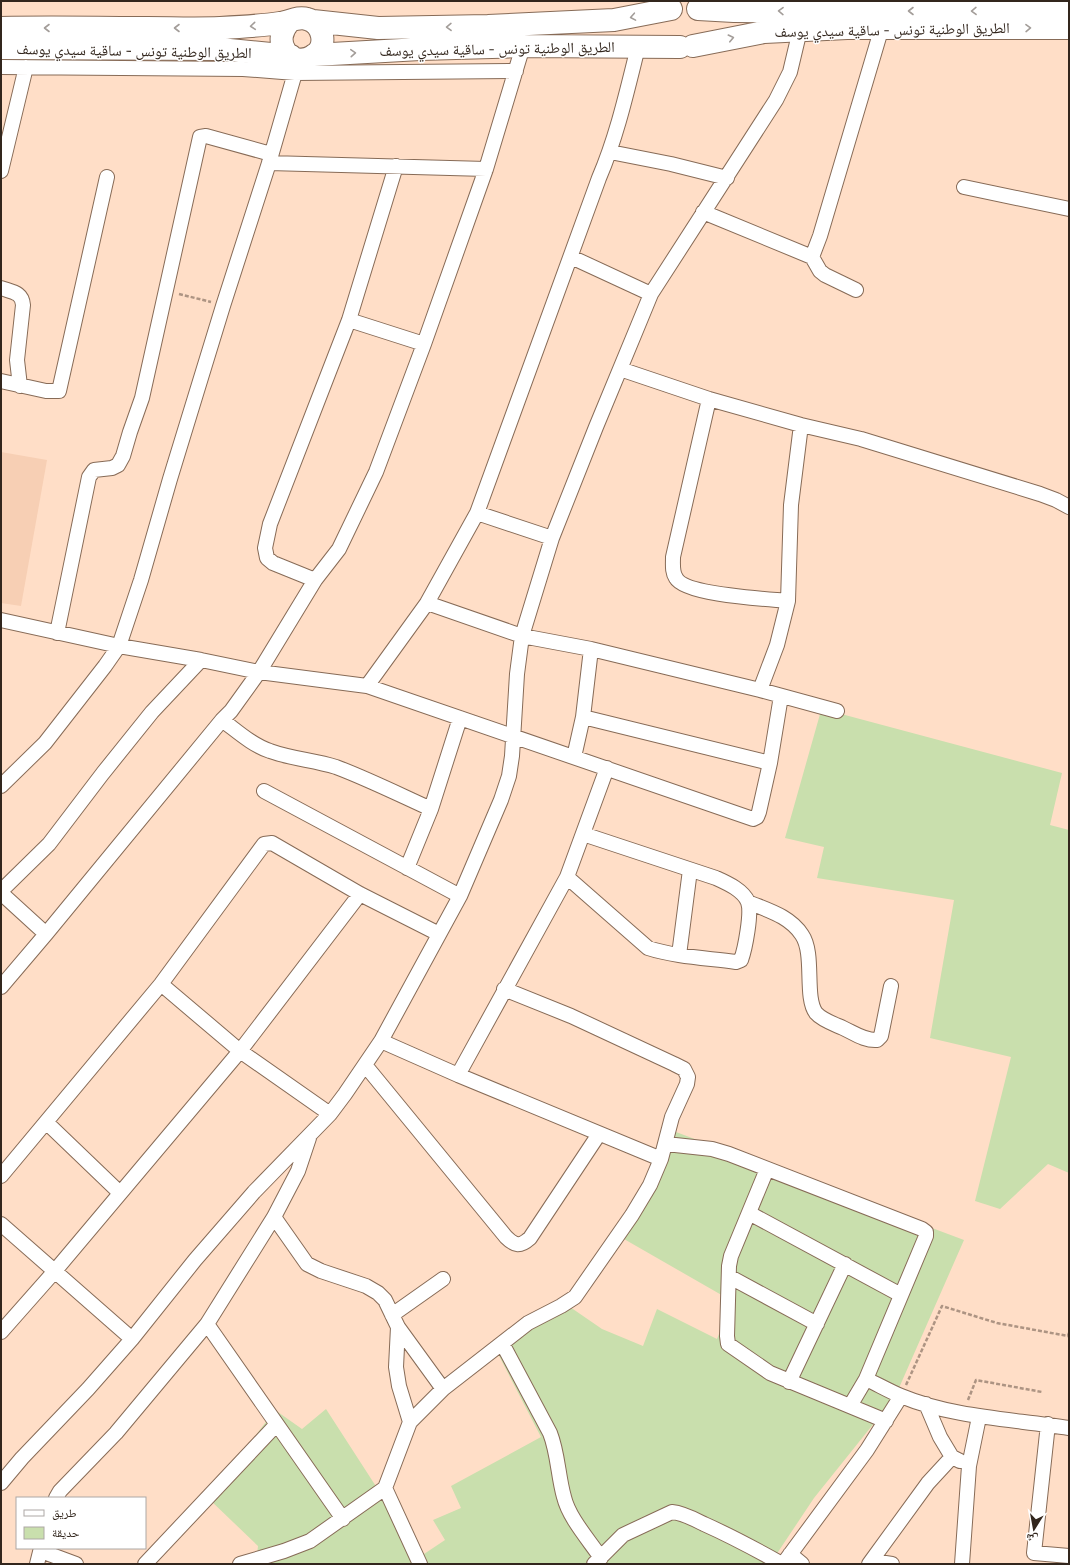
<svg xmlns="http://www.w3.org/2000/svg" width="1070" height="1565" font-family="Figtree,'Noto Naskh Arabic',sans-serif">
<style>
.built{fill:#f7cfb4}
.green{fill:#c9dfad}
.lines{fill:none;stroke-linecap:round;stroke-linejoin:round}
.street-casing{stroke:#876b57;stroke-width:16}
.primary-casing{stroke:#876b57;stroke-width:24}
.path{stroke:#ad9483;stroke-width:2.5;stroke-dasharray:4 2;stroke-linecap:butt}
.street{stroke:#fff;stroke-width:14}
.primary{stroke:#fff;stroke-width:22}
.oneway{stroke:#a39d99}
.labels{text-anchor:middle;stroke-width:3;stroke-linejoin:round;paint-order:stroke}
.street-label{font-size:15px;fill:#32261d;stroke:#fff}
</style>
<rect width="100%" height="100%" fill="#ffdec7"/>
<!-- built -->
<path class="built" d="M1,452L47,460L21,606L1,603Z"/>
<!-- green -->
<path class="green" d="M824,700L845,715L1062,773L1050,825L1069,830V1173L1048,1164L1000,1209L975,1201L1011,1057L930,1038L954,900L817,878L824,847L785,838Z
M676,1132L964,1240L895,1397L814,1498L770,1564H256L258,1546L208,1498L275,1410L302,1429L326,1409L421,1556L445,1540L433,1520L461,1508L451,1486L541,1437L496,1350L570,1307L602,1329L643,1346L657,1309L717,1339L732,1301L617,1235Z"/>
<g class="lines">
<!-- street casing -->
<g class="street-casing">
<path id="street" d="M1,67L243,69L295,73L516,71
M610,152L671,164L727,178
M269,163L486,169
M1,171L26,67
M964,187L1069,209
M703,212L812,257L820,236L882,27
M571,257L651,294
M812,257L820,271L825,275L856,290
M1,288C12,292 22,292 23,305L17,360L20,386
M349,320L424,344
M620,369L709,399L801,425L861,439L1040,494L1056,500L1069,507
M1,381L46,391H59L107,177
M709,399L673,557C673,565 672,572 676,578C685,595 768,599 788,601
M477,513L552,538
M315,580L273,563L267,558L265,548L270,524L349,320L396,166
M427,603L522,636L591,649L760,690L837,711
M1,620L119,646L201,660L259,672L367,686L753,819L757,817L759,812L770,763L781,696
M57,633L89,477L94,470L112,468L118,465L123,456L130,432L142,398L200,137L206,136L271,154
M367,686L427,603L477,513L599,178C617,136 627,91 638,47
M760,690L777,645L788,601L791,505L801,425
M583,717L770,763
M222,720C237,731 252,745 270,751C292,759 314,760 336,767C368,779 400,795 431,809
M574,757L583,717L591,649
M1,786L45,743L105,666L119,646L141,580L170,479L223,306L269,163L299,59
M264,791L460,896
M407,868L431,809L460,718
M567,877L648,948C676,957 707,958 736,962L741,960C745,949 752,913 748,902C743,890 727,883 716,878L583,834
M1,891L49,844L103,773L152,712L201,660
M1,893L46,934
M748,902C767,910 790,916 802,935C815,954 804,997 816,1013C822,1020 834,1024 843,1028C854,1033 865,1041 877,1040L881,1036L891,986
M679,955L690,870
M161,984L240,1051L330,1114
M1,987L46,934L222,720L231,711L259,672L315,580L339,549L376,472L424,344L486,169L523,46
M381,1041L458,1075L661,1159
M365,1065L506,1237C515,1246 520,1247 530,1238L599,1134
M458,1075L567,877L607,768
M46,1122L120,1193
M666,1144L712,1149L729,1154L922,1229L926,1232V1236L866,1379L850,1406
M767,1169L731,1256L729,1266L727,1336L728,1344L770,1373L886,1421
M1,1176L161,984L264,844L272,843L360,894L439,934
M749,1213L901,1295
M274,1217L307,1264L321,1271L366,1286L378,1293L385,1300L398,1327L443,1389
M1,1224L132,1339
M730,1277L817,1324
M392,1315L443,1279
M207,1324L343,1519
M398,1327L396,1367L399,1386L410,1422
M1,1332L54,1272L240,1051L360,894
M502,1343L550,1433C558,1453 558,1476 564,1497C569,1518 589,1540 601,1558
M866,1379C877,1384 889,1391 901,1396C954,1418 1013,1419 1069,1428
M789,1382L845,1264
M926,1404L940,1437L952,1457L960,1461
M1048,1424L1034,1553L1069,1556
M1,1483L22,1458L88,1389L132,1339L195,1260L254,1192L330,1114L345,1094L381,1041L460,896L501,800L509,776L512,756L517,674L522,636L552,538L596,427L637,328L651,294L776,100L790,72L800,30
M385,1488L420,1564
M56,1498L60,1491L116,1433L207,1324L274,1217L298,1171L309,1138
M41,1551L76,1564
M790,1554L802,1564
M872,1561L892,1564
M37,1564L41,1548
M145,1564L276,1425
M240,1564L284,1551L310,1541L385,1488L410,1422L443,1389L528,1323L561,1306L575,1297L632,1215L650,1185L661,1159L672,1117L687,1084L688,1077L684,1069L674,1064L571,1016L504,989
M594,1564L623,1535L672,1512C683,1513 694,1519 704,1524C731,1536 757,1550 782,1564
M783,1564L867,1450L901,1396
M869,1564L928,1483L952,1457
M962,1564L969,1466L979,1417"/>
</g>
<!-- primary casing -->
<g class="primary-casing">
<path id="primary" d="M698,9L734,11L815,12L1069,10
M313,21L378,28L488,26L614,20L671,9
M1,28C50,27 98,28 147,28C171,28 195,29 220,28C240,27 260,26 280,23C289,22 298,16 307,19C323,23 329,47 313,56C291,69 270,43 289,22
M693,46L764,32L847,28H1069
M1,48L219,49L291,56
M314,55L420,49L523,46L680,47"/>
</g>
<!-- path -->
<path class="path" d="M179,294L211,302
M906,1385L942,1306L997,1323L1068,1336L1069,1333
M968,1400L976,1380L1042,1392"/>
<!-- street -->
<use href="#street" class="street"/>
<!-- primary -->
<use href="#primary" class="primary"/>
</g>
<!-- one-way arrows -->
<defs><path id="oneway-chevron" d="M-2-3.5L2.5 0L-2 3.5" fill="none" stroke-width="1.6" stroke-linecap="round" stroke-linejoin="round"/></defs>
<g class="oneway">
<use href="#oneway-chevron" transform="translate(781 11) rotate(-179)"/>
<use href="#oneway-chevron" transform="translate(911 11) rotate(-180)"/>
<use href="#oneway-chevron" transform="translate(974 11) rotate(179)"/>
<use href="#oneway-chevron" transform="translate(633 17) rotate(170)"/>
<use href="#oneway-chevron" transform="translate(253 26) rotate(175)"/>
<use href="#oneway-chevron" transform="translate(449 27) rotate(179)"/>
<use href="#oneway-chevron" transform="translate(47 28) rotate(-180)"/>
<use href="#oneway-chevron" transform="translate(177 28) rotate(180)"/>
<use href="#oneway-chevron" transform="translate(1028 28) rotate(-1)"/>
<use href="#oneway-chevron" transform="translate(731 38) rotate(-13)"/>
<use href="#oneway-chevron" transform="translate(353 53) rotate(-4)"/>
</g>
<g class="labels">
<!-- street labels -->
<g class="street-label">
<text transform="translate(892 30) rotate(-1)" y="5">الطريق الوطنية تونس - ساقية سيدي يوسف</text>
<text transform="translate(497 49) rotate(-1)" y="5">الطريق الوطنية تونس - ساقية سيدي يوسف</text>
<text transform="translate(134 51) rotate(1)" y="5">الطريق الوطنية تونس - ساقية سيدي يوسف</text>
</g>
</g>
<!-- border -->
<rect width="1070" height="1565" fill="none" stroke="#32261d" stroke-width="4"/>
<!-- legend -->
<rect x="16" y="1497" width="130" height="52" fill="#ffffff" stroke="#ada8a5"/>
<rect x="24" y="1510" width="20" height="6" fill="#ffffff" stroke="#ada8a5"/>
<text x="52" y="1517" font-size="12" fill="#32261d">طريق</text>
<rect x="24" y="1527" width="20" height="12" fill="#c9dfad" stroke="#ada8a5"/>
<text x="52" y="1537" font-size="12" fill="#32261d">حديقة</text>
<!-- north arrow -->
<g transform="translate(1034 1529) rotate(191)" stroke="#ffffff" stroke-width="3" paint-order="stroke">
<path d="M0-3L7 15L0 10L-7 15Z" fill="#32261d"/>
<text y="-6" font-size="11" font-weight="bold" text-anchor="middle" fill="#32261d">ش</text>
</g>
</svg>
